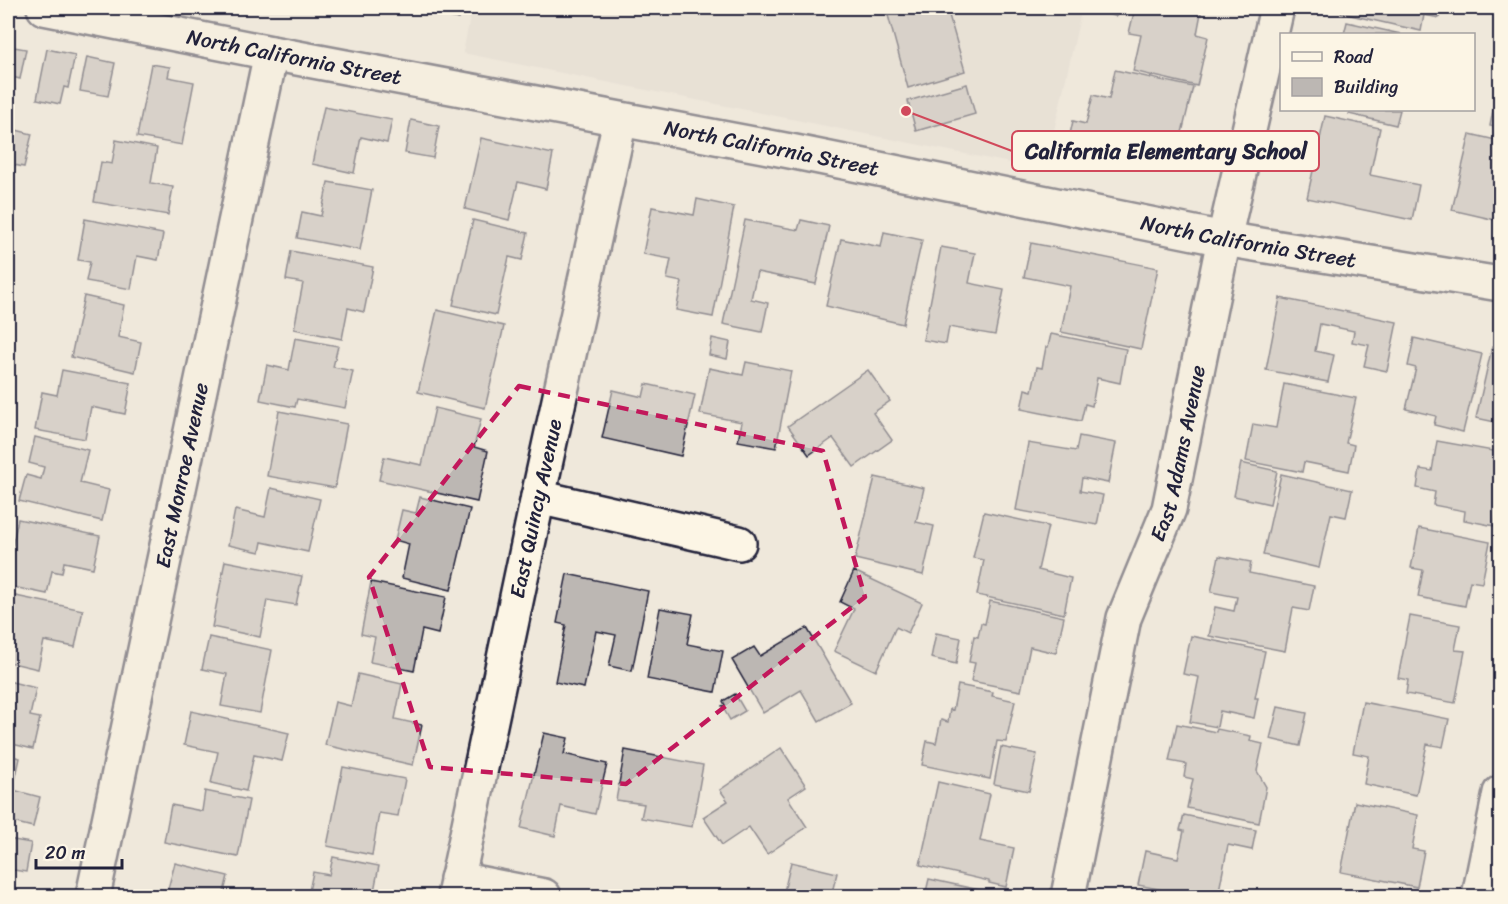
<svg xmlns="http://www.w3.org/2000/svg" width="1508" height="904" font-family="Sriracha,sans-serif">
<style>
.built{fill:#e0d9cf}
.building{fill:#bcb7b3;stroke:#22223b;stroke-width:1.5}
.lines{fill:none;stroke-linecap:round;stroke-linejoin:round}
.minor-casing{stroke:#22223b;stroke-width:38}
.minor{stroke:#fcf5e5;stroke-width:33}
.marked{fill:none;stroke:#c2185b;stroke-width:4.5;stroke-dasharray:12 8;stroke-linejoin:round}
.labels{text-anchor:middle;stroke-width:4.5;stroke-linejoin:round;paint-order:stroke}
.street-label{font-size:21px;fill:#22223b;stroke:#fcf5e5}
.leader{fill:none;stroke:#d1495b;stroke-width:2}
.callout-dot{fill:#d1495b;stroke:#fcf5e5;stroke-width:2}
.callout{fill:#fcf5e5;stroke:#d1495b;stroke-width:2}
.callout-label{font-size:22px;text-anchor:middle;font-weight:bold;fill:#22223b}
</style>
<rect width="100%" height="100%" fill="#efe8db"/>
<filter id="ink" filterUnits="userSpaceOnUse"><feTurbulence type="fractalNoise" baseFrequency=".0167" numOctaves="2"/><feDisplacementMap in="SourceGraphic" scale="12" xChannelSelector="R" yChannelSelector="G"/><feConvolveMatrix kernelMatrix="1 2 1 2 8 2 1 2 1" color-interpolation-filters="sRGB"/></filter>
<g filter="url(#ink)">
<!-- built -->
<path class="built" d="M472,8H1082L1045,170L463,53Z"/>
<!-- building -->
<path class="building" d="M432,8H462L459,19L431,13Z
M886,8H947L965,71L908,88Z
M1085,8H1118L1116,16L1085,9Z
M1135,8H1176L1201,13L1197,34L1208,37L1197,86L1133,71L1141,35L1129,33Z
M1342,8H1442L1439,18L1424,15L1421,31L1341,13Z
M1347,22L1401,34H1344Z
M8,46L26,49L20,79L8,76Z
M47,49L75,55L68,88L64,87L60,104L37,99Z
M87,57L115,63L108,96L80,91Z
M151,64L170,67L168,77L194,82L182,145L137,137Z
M1115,70L1193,87L1174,166L1117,153L1114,167L1065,156L1073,121L1086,124L1093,95L1109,99Z
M1500,74V128L1490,126Z
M967,84L975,114L916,131L908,101Z
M324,107L392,120L387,143L361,137L354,173L312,164Z
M1351,110H1400L1396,125L1349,114Z
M1325,116L1380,128L1370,175L1419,185L1412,220L1307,198Z
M411,120L439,126L433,158L405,153Z
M8,128L32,134L24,167L9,164L8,171Z
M1470,134L1500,141V221L1452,210Z
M481,138L553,154L546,189L518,182L509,220L465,209Z
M116,140L157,148L151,183L173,187L168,215L94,202L101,162L112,164Z
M328,182L372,190L360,250L297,238L302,212L321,216Z
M697,199L734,207L713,317L676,310L682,282L667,279L671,259L643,254L652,207L694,215Z
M85,219L163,234L158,260L137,256L131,289L86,281L90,262L78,260Z
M473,220L528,233L522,260L509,257L496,315L453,305Z
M745,220L798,230L801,220L829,226L816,284L757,272L751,299L768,303L762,332L723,324Z
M884,232L922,240L903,324L826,306L841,239L881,247Z
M1031,243L1158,268L1141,349L1061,332L1070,286L1024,277Z
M941,247L975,253L969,283L1004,290L995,335L949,327L946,344L923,340Z
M291,251L373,267L364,312L348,308L342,339L294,329L303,283L286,280Z
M84,296L124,305L118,337L141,342L135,372L71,357Z
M1280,298L1397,322L1387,371L1364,366L1369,345L1352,342L1354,331L1320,324L1315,351L1334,355L1328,382L1266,370Z
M437,310L504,326L485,408L418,392Z
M1051,334L1126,349L1120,383L1097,378L1092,406L1085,404L1081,421L1021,409L1025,389L1032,391L1037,367L1042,368L1046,347H1048Z
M295,338L338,346L333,367L353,371L345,408L297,399L295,407L260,400L267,365L289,370Z
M712,338L730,342L727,359L709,355Z
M1414,338L1482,354L1463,432L1434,425L1436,416L1406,409L1416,368L1408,366Z
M1492,347L1500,349V423L1476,418Z
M746,362L791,371L776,448L738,441L742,422L700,414L709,368L743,375Z
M62,370L131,383L125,414L91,407L85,439L35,430L42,392L57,395Z
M868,370L890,401L873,413L892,440L854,467L833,438L809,455L788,426Z
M646,384L695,395L681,456L602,438L613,390L643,397Z
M1284,384L1356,398L1346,443L1354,445L1349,471L1304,462L1302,472L1246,461L1253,424L1276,428Z
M435,408L481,419L474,447L488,451L477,502L379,480L384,457L422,465Z
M279,411L347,424L335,488L267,476Z
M1079,436L1116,443L1108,483L1082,478L1080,491L1103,495L1097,525L1016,510L1028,443L1076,451Z
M35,437L88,450L80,483L109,490L102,521L19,501L26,475L41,479L44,467L29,463Z
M1437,441L1499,452L1496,471L1500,472V494L1495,526L1464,520L1465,511L1433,505L1435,492L1417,488L1420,469L1432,471Z
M1241,463L1277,471L1270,504L1234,496Z
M1281,474L1352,490L1346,517L1331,514L1319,568L1263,555Z
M875,477L924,488L916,522L934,526L923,575L855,559Z
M271,488L320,499L308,552L262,542L260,552L228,545L235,510L265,517Z
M420,497L470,509L451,590L402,578L409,544L395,540L402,510L416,513Z
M984,512L1048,526L1038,570L1071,578L1064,614L977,595L984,560L973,558Z
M18,519L100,536L93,568L64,562L62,573L52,571L47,594L8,586V567Z
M1419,528L1490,542L1482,583L1470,581L1465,606L1418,597L1423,570L1411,568Z
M1219,556L1251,562L1249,573L1314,586L1309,611L1293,608L1285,651L1209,636L1215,607L1234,611L1237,597L1211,592Z
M225,561L302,576L296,605L267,600L260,637L212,627Z
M854,571L922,603L908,633L896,627L876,671L834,651L854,609L840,602Z
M567,574L648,591L632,671L609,666L616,635L596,631L584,688L555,682L566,625L557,623Z
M371,582L446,597L438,634L422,630L414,671L370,662L375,637L361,634Z
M11,595L83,610L75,647L44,641L38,669L8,662V611Z
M990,601L1064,617L1056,653L1030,647L1021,691L971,681L975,663L969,662L974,636L978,637L981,623L985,624Z
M660,608L693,614L687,644L723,651L715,692L647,679Z
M1410,616L1460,625L1455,650L1465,651L1455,703L1406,694L1408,680L1398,678Z
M807,628L851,703L819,721L801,690L763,713L732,660L754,647L760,656Z
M936,633L961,638L956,664L931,658Z
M1191,636L1265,651L1255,698H1258L1254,718L1220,711L1217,727L1190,722L1199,677L1183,674Z
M209,637L272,650L260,713L221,706L227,674L202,669Z
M358,674L402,684L395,719L422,725L413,765L325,745L335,702L351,706Z
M8,681L36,688L30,716L40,718L33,749L8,743Z
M958,685L993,692L992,696L1015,701L1006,742L997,741L990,779L922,765L927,741L936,743L941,720L948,722L950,709L953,710Z
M735,694L745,711L730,720L722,706L725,705L723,701Z
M1363,702L1449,719L1443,747L1427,744L1416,795L1364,784L1369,756L1353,753Z
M1278,707L1307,713L1300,746L1270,739Z
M191,711L289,733L282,761L254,755L246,791L211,783L218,752L184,745Z
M1177,724L1216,732L1217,729L1251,736L1250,741L1263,744L1257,771L1266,787L1259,823L1187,808L1193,779L1184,777L1186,764L1169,761Z
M544,733L568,738L564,754L607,764L595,814L561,806L555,836L521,828Z
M1001,747L1037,754L1029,791L994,784Z
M781,748L806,786L788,798L807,827L767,854L749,827L722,845L703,817L728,801L720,790Z
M625,750L703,765L692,827L641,818L644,804L616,800Z
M8,755L20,758L13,790L40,797L33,827L8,821Z
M343,767L405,779L398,816L379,813L372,855L327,846Z
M938,782L990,794L980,841L1014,848L1006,887L989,883V881L920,865Z
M205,791L249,800L238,857L164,842L171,805L202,811Z
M1355,802L1418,815L1412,849L1424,851L1417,887L1341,872Z
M1184,815L1256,830L1252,850L1228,845L1218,896H1193L1138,885L1145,851L1178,858L1184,831L1180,830Z
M8,839L31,843L26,872L8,869Z
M333,857L379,866L373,896H308L313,872L329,875Z
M791,862L837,873L831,896H783Z
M175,863L228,876L223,896H166Z
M929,879L970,888L1007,896H925Z
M1137,893L1155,896H1137Z"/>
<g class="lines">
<!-- minor casing -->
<g class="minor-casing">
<g id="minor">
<path id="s1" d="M44,8L271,53L790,151L1224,239L1500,284"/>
<path d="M538,497L739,543"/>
<path d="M457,879L544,896"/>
<path id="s2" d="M93,896L271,53"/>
<path id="s3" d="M454,896L538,497L620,120"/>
<path id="s4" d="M1068,896L1124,618L1169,509L1224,239L1277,8"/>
<path d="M1479,896L1500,793"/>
</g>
</g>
<!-- minor -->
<use href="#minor" class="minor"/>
</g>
</g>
<!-- marked area -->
<path d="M0 0H1508V904H0ZM519,386L823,451L865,597L626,784L430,767L369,577Z" fill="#efe8db" fill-opacity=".55" fill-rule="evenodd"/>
<path class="marked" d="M519,386L823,451L865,597L626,784L430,767L369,577Z"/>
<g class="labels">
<!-- street labels -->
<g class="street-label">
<text dy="7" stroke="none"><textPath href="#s1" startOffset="255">North California Street</textPath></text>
<text dy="7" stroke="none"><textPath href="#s1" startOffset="741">North California Street</textPath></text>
<text dy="7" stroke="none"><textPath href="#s1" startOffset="1227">North California Street</textPath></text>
<text dy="7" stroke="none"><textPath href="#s4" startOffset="458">East Adams Avenue</textPath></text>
<text dy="7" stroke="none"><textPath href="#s2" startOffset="430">East Monroe Avenue</textPath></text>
<text dy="7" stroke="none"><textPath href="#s3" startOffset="396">East Quincy Avenue</textPath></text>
</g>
</g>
<!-- callouts -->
<path class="leader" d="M906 111L1012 151"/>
<circle class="callout-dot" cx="906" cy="111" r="6"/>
<rect class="callout" x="1012" y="131" width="307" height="40" rx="6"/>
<g class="callout-label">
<text x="1166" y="159">California Elementary School</text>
</g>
<!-- margin -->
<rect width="1508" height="904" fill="none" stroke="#fcf5e5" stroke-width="30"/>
<rect x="15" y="15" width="1478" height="874" fill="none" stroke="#22223b" stroke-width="2" filter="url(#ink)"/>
<!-- legend -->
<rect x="1280" y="33" width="195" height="78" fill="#fcf5e5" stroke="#a5a1a1" stroke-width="1.5"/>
<rect x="1292" y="52" width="30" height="9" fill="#fcf5e5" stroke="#a5a1a1" stroke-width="1.5"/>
<text x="1334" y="63" font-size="18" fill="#22223b">Road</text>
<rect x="1292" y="78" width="30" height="18" fill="#bcb7b3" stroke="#a5a1a1" stroke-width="1.5"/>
<text x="1334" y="93" font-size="18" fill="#22223b">Building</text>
<!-- scale -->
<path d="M36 859v9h86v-9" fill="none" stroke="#22223b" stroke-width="3"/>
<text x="45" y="859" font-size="18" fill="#22223b" stroke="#fcf5e5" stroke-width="4.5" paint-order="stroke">20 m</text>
</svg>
